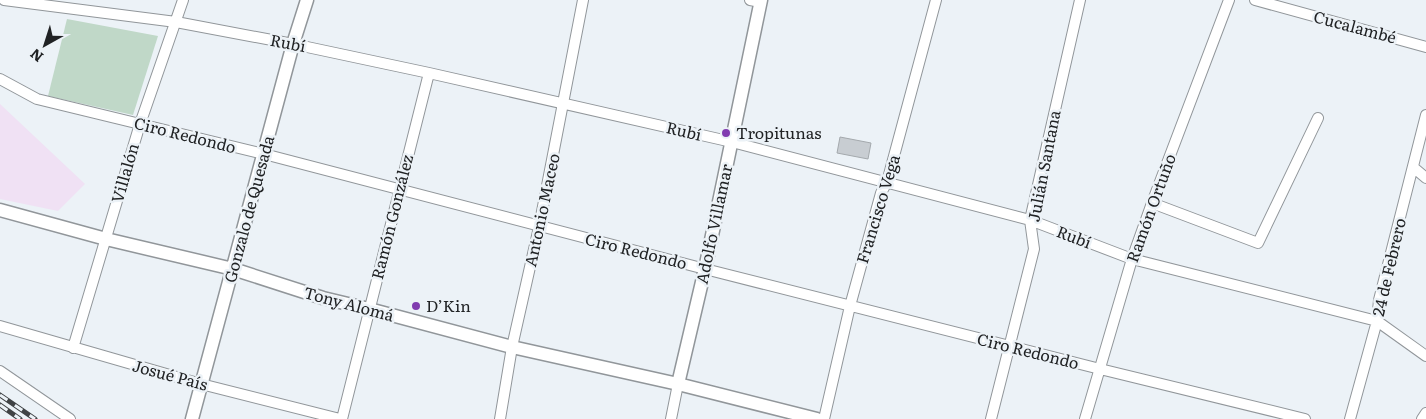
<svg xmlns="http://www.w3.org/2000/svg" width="1426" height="419" font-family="Literata,serif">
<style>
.industrial{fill:#f0e1f4}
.green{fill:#c0d8c8}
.building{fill:#c8cdd2;stroke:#a4a9ad}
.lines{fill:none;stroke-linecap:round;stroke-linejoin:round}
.minor-casing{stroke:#91969a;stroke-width:12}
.tertiary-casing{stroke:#91969a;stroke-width:15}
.minor{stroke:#fff;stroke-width:10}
.tertiary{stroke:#fff;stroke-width:12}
.rail-casing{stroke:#404345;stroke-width:5}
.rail{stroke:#ecf2f7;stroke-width:3;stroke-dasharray:9;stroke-linecap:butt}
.poi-dot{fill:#813cb0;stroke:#ecf2f7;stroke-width:2}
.labels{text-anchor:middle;stroke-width:5;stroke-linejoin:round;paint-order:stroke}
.street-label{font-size:16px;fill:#202224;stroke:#ecf2f7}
.poi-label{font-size:16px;fill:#202224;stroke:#ecf2f7;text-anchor:start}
</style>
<rect width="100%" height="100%" fill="#ecf2f7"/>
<!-- industrial -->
<path class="industrial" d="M0,104L85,184L58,211L0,199Z"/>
<!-- green -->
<path class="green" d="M67,19L158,36L133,115L48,96Z"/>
<!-- building -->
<path class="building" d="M840,137L871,143L868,159L837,153Z"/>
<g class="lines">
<!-- minor casing -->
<g class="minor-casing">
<path id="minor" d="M4,0L176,22L293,44L429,73L732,142L1030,220L1132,259L1377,321L1426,356
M750,0L761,2
M1255,0L1426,47
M0,79L37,99L264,154L705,269L1100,369L1305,419
M1413,167L1426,178
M1152,203L1258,243L1318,118
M0,326L201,384L340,419
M73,348L140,124L183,0
M0,371L70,419
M342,419L429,73
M500,419L512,347L539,227L583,0
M671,419L678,384
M824,419L850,306L881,193L887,182L936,0
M991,419L1034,249L1030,220L1080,0
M1085,419L1132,259L1152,203L1229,0
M1350,419L1377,321L1379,300L1426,115
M1422,419L1426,413"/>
</g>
<!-- tertiary casing -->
<g class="tertiary-casing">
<path id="tertiary" d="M0,210L106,239L233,269L323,298L369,309L512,347L678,384L817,419
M678,384L705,269L761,0
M192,419L293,44L307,0"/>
</g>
<!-- minor -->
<use href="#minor" class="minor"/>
<!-- tertiary -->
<use href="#tertiary" class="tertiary"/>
<!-- rail casing -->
<g class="rail-casing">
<path id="rail" d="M0,395L35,419
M0,405L20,419"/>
</g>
<!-- rail -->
<use href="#rail" class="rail"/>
</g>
<!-- markers -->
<g class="poi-dot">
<circle cx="726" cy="133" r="5"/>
<circle cx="416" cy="306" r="5"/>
</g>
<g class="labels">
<!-- street labels -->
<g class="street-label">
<text transform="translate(1355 27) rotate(15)" y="6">Cucalambé</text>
<text transform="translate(288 43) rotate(11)" y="6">Rubí</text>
<text transform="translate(684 131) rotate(13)" y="6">Rubí</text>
<text transform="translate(185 135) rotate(14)" y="6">Ciro Redondo</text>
<text transform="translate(1044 166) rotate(-79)" y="6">Julián Santana</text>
<text transform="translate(125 173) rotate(-74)" y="6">Villalón</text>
<text transform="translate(1151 208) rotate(-70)" y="6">Ramón Ortuño</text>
<text transform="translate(249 209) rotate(-75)" y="6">Gonzalo de Quesada</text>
<text transform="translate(878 209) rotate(-73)" y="6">Francisco Vega</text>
<text transform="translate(542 210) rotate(-78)" y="6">Antonio Maceo</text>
<text transform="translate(392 217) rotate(-76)" y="6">Ramón González</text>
<text transform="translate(714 224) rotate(-78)" y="6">Adolfo Villamar</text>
<text transform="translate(1074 237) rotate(21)" y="6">Rubí</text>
<text transform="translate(636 251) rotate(14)" y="6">Ciro Redondo</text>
<text transform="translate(1389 267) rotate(-77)" y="6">24 de Febrero</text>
<text transform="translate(349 304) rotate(15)" y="6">Tony Alomá</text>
<text transform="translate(1028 351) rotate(14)" y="6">Ciro Redondo</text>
<text transform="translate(170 375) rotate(15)" y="6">Josué País</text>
</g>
<!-- poi labels -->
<g class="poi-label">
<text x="736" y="139">Tropitunas</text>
<text x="426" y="312">D’Kin</text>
</g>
</g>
<!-- north arrow -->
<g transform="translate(45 45) rotate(219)" stroke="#ecf2f7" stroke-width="4" paint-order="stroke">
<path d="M0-4L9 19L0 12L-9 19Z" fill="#202224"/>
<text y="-8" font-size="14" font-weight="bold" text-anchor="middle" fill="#202224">N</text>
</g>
</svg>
